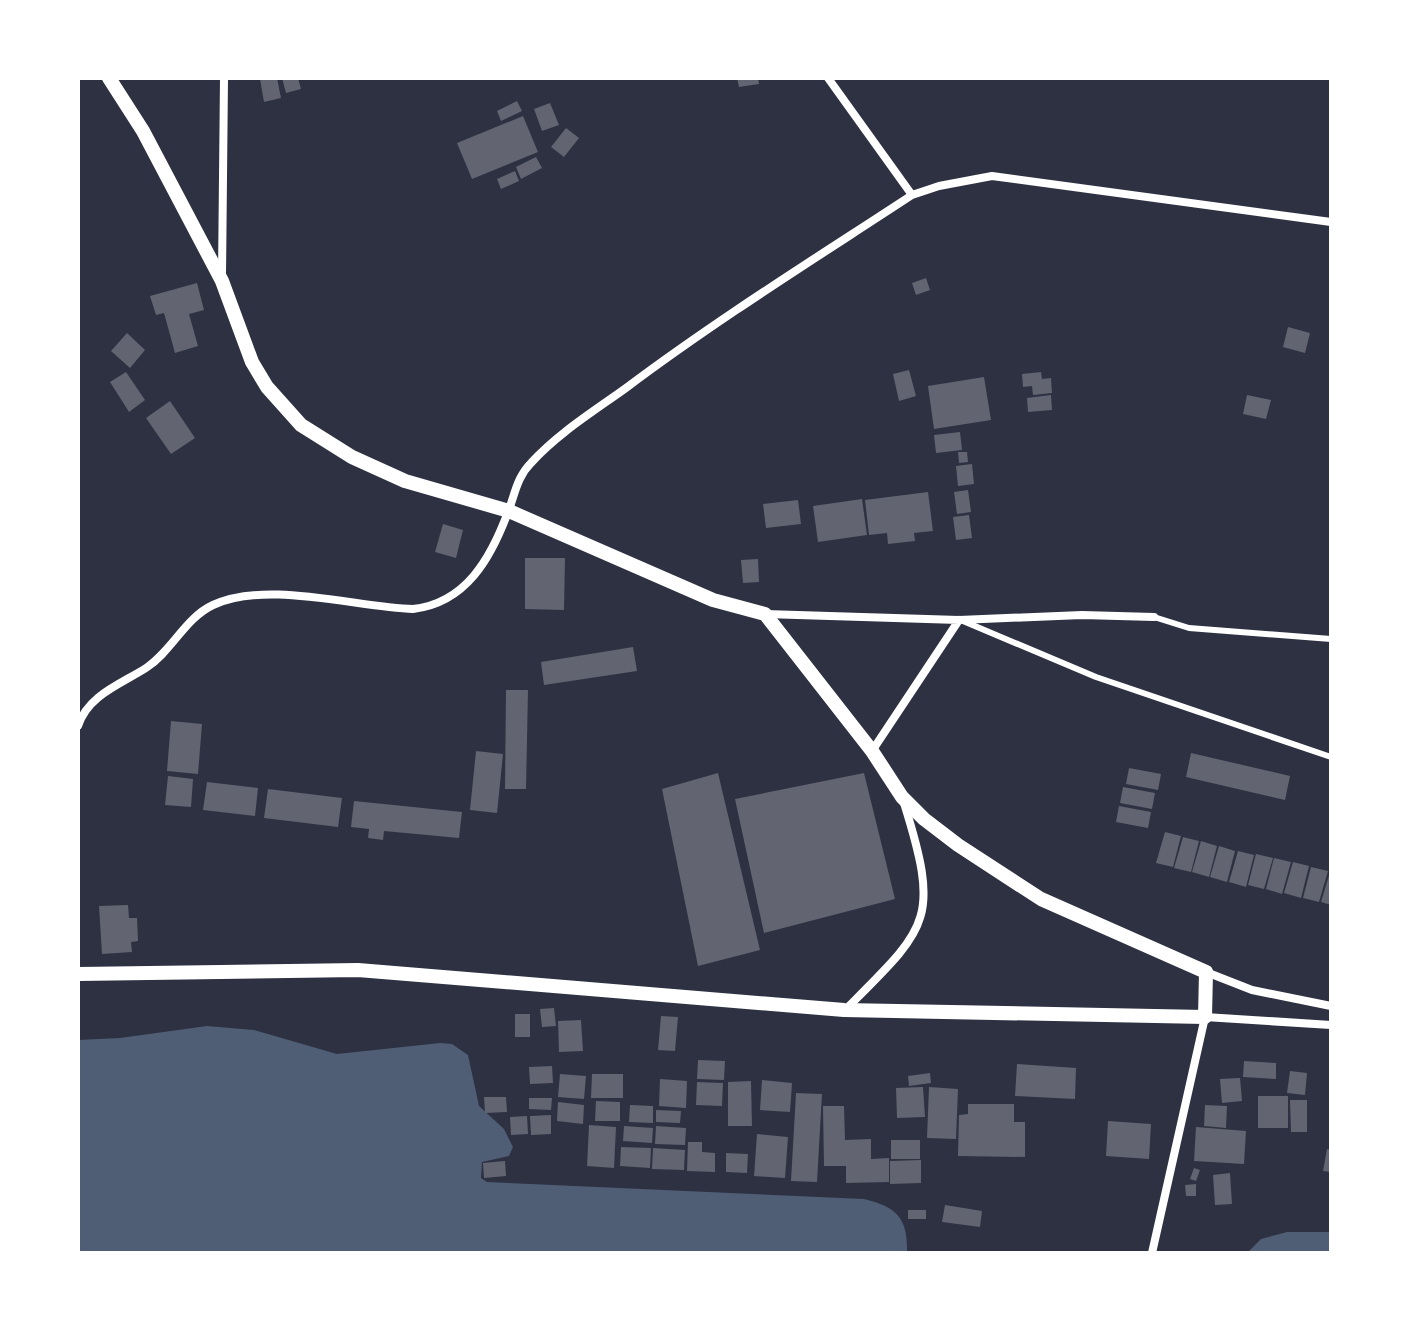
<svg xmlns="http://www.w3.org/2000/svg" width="1409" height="1331" font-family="Figtree,sans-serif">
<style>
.water{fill:#4f5d75}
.building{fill:#626471}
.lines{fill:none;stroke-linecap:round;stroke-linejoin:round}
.service{stroke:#fff;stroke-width:6}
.minor{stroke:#fff;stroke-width:8}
.tertiary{stroke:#fff;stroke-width:14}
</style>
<rect width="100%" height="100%" fill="#2d3142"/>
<!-- water -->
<path class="water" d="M207,1026L254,1030L337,1054L440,1043L452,1044L468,1055L479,1106L504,1129L513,1147L509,1156L482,1162L481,1178L487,1182L864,1199C897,1207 908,1218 907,1253H78V1040L120,1038Z
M1287,1232H1331V1253H1247L1261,1239Z"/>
<!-- building -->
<path class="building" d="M277,78L281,98L264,102L260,79Z
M282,78H298L301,89L286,93Z
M737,78H758L759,84L739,87Z
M517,101L522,111L501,121L497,111Z
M550,103L559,125L542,131L534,109Z
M523,116L538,152L472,179L457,143Z
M566,128L579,138L564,157L551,147Z
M536,157L542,168L521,179L516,167Z
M515,171L519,181L501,189L497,179Z
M926,278L930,290L916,295L912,283Z
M197,283L204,310L189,314L198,346L175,353L164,313L156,315L150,296Z
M1288,327L1310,333L1305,353L1283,347Z
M127,333L145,350L130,368L111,351Z
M909,370L916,396L899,401L893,374Z
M126,372L145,400L129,412L110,382Z
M1041,372L1042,379L1051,378L1052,393L1033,395L1032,386L1023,387L1022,374Z
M984,377L991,420L934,429L928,386Z
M1051,395L1052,410L1028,412L1027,398Z
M1247,395L1271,400L1266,419L1243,414Z
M170,401L195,438L171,454L146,418Z
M960,432L962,450L936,453L934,435Z
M958,452H967L968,462L959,463Z
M972,464L974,484L958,486L956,466Z
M968,490L971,512L957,514L954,492Z
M928,492L933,531L914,533L915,541L888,544L887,533L869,535L865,500Z
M862,499L867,535L818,542L813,506Z
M798,500L801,524L766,528L763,504Z
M969,515L972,538L956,540L953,517Z
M443,524L463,530L456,558L435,552Z
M525,558H565L564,610L525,609Z
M758,559L759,582L743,583L741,560Z
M633,647L637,671L544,685L541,662Z
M506,690H528L526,789H505Z
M171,721L202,724L198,774L167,771Z
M476,751L503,754L497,813L470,810Z
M1191,753L1290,776L1285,800L1186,777Z
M1129,768L1161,774L1158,790L1126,784Z
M718,773L760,950L698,966L662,789Z
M864,773L895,899L764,933L735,799Z
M168,776L193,779L191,807L165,805Z
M207,782L258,788L255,816L203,810Z
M1123,787L1155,793L1152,809L1120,803Z
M268,789L342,798L338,827L264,818Z
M354,801L462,812L459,838L384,831L383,840L368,838L369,829L351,827Z
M1119,806L1151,812L1148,828L1116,822Z
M1165,832L1181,836L1173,867L1156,863Z
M1183,837L1199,841L1191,872L1174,868Z
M1201,841L1217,846L1209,877L1192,872Z
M1219,846L1235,851L1227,882L1210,877Z
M1238,851L1254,855L1246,887L1229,882Z
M1256,854L1273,858L1264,889L1248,885Z
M1274,858L1291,862L1282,894L1266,889Z
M1293,862L1309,866L1301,898L1284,893Z
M1311,867L1328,871L1319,902L1303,898Z
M1331,869V905L1321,902Z
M128,905L129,918H137L138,941L131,942L132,952L102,954L99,906Z
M554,1008L556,1026L542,1027L540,1009Z
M515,1014H530V1037H515Z
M661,1016L678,1017L675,1051L658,1050Z
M581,1020L583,1051L559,1052L558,1021Z
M698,1060L725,1061L724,1080L697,1079Z
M1244,1061L1276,1063V1079L1243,1077Z
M1017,1064L1076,1068L1075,1099L1015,1096Z
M552,1066L553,1083L530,1084L529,1067Z
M1290,1071L1307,1073L1305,1095L1287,1093Z
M930,1073L931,1083L909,1086L908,1076Z
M560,1074L586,1076L584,1099L558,1097Z
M592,1074H623V1098H591Z
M1240,1078L1242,1101L1222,1103L1220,1079Z
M660,1079L687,1081L686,1108L659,1106Z
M762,1080L792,1083L790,1112L760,1110Z
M751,1081L752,1126H728V1082Z
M697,1082L723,1083L722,1106L696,1105Z
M923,1087L925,1117L897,1118L896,1088Z
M929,1087L958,1089L956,1139L927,1138Z
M796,1093L822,1094L817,1182L791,1181Z
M1258,1096H1288V1128H1258Z
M484,1097H506L507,1112L485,1113Z
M529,1098H552L551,1110L529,1109Z
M1290,1100H1307V1132H1291Z
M596,1101L620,1102V1121H595Z
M558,1102L584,1105L583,1124L557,1121Z
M968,1104H1014V1122H1025V1157L958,1156L959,1115L968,1114Z
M630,1105L653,1106V1123L629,1122Z
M1205,1105L1227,1106L1226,1128L1204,1126Z
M823,1106H844L845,1140L871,1139V1159L889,1158V1182L846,1183V1166H824Z
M656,1110L681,1111L680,1123L656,1122Z
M551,1115V1134L531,1135L530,1116Z
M527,1116L528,1134L511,1135L510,1117Z
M1108,1121L1151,1124L1149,1159L1106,1156Z
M589,1125L616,1127L614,1168L587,1166Z
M624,1126L653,1128L652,1143L623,1141Z
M656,1126L686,1128L685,1145L655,1144Z
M1196,1127L1246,1131L1244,1164L1194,1161Z
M757,1134L788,1137L785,1178L754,1176Z
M891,1140H920V1159H891Z
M688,1142H702V1152L715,1153V1172L687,1171Z
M621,1147L651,1148L650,1168L620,1166Z
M653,1148L685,1150L684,1170L652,1169Z
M1327,1149L1331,1150V1172L1323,1171Z
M726,1153L748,1154L747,1173L726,1172Z
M921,1160V1183L890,1184V1161Z
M505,1161L506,1176L484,1178L483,1163Z
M1194,1168L1200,1170L1196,1181L1190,1179Z
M1230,1173L1232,1204L1215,1205L1213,1175Z
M1196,1184V1196H1186L1185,1185Z
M945,1205L982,1211L980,1227L942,1222Z
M908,1210H926V1219H908Z"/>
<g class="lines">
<!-- service -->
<path class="service" d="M1154,617L1189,628L1331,639
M963,621L1096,677L1331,757"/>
<!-- minor -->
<path class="minor" d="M828,78L912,195
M222,276L224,78
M765,614L959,620L1082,615L1154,617
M78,726C88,695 121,684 146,668C172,651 185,618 213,605C266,580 355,607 413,609C466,603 491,558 508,512C515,494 517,477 531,463C557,434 594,411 626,388C718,319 816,258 912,195L939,186L992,176L1331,222
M872,751L959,620
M1206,972L1252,990L1331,1006
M845,1010C928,927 941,921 904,803
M1152,1253L1205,1017L1331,1025"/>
<!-- tertiary -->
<path class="tertiary" d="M78,974L358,970L844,1010L1205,1017L1206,972L1041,899L958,845L924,819L902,797L872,751L765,614L713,600L509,511L405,481L352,457L301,425L267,387L252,362L222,281L143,131L109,78"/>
</g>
<!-- border -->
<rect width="1409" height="1331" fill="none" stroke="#ffffff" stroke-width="160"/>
</svg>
